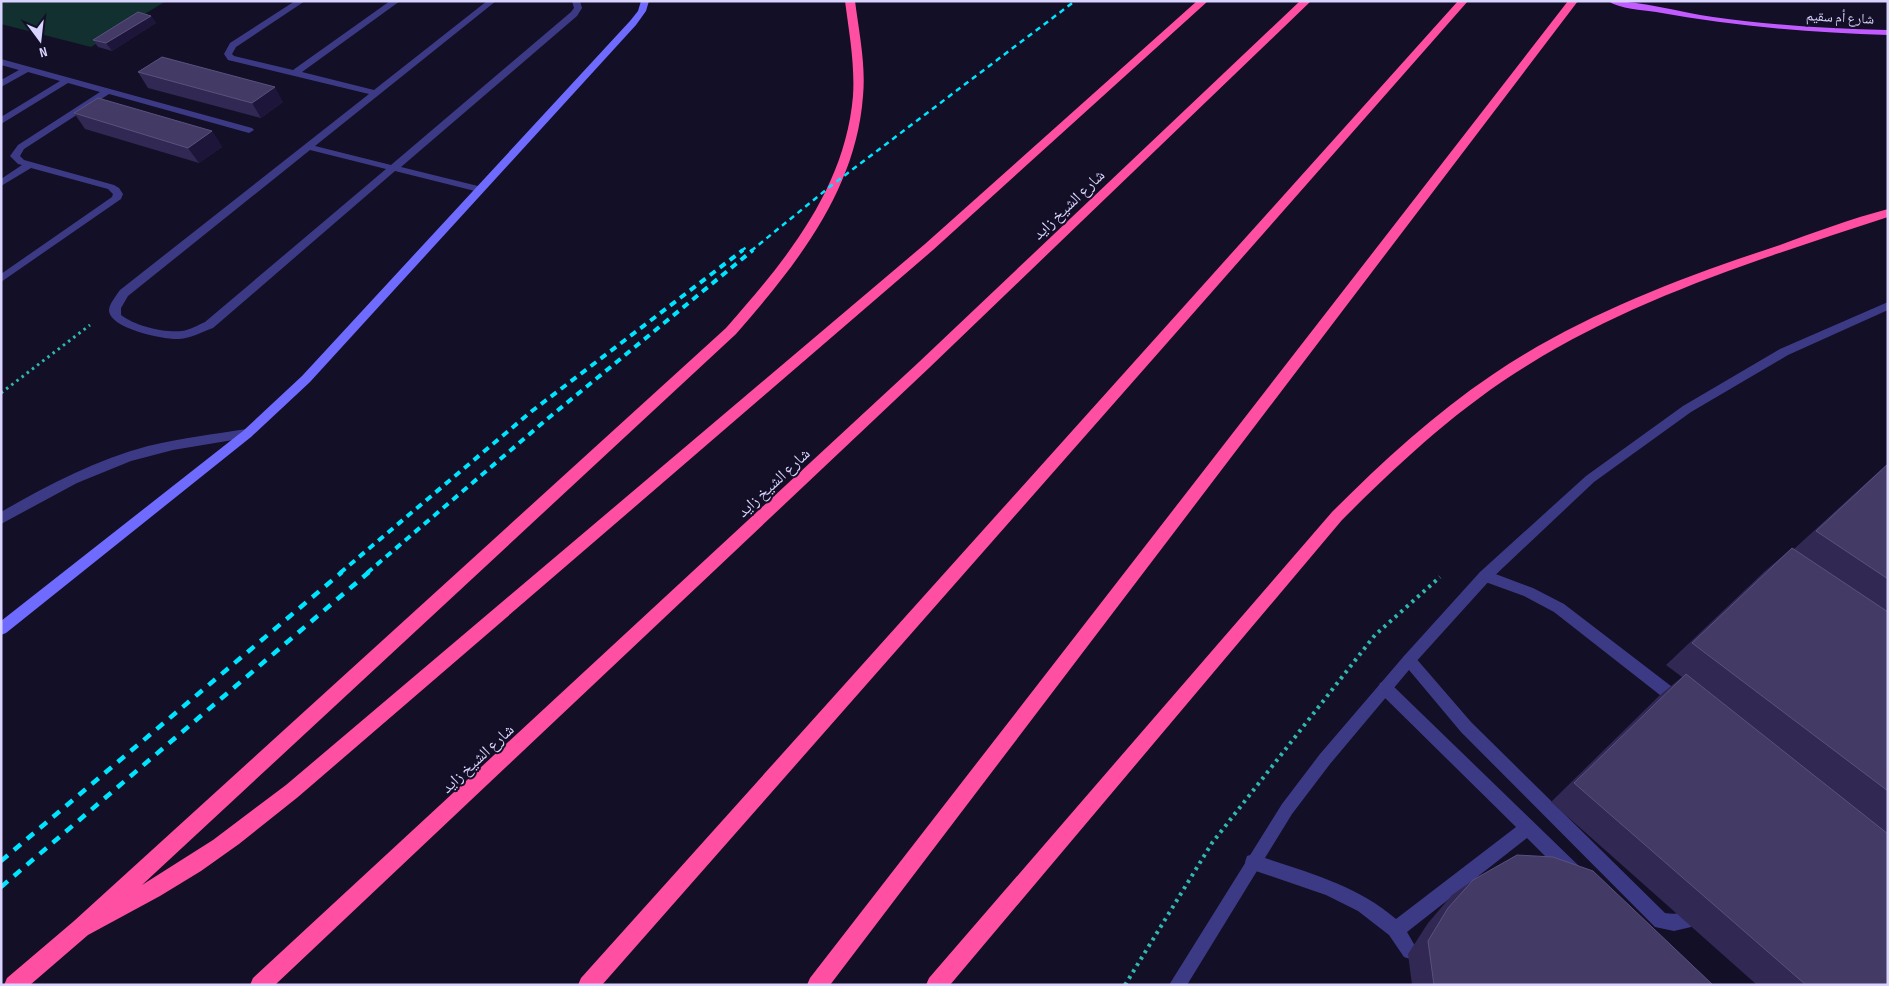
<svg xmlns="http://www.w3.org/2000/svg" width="1889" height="986" font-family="'Sofia Sans Condensed','Noto Naskh Arabic',sans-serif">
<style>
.green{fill:#12302f}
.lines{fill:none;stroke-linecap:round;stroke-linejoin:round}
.path-far1{stroke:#2fb8b0;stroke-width:3;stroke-dasharray:2.5 4;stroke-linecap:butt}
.path{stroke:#2fb8b0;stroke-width:4;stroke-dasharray:3 4.5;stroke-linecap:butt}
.lane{fill:#3d3a85;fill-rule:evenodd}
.street{fill:#3d3a85;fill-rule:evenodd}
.secondary{fill:#6f6bff;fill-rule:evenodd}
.primary{fill:#c25bff;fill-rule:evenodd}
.highway{fill:#ff4fa3;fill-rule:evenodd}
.rail-far2{stroke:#00e5ff;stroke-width:2.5;stroke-dasharray:5.5 4.5;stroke-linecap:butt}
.rail-far1{stroke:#00e5ff;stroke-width:4;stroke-dasharray:7 5.5;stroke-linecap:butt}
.rail{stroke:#00e5ff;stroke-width:4.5;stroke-dasharray:9 8;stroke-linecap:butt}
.wall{fill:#312854}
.shaded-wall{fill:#1d163a}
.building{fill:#433a66;stroke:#5a527e}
.labels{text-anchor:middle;stroke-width:4;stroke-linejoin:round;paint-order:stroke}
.far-street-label{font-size:14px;fill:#d9d4ff;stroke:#130f26}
.street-label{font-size:16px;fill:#d9d4ff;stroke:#130f26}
</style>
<rect width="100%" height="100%" fill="#130f26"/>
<!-- green -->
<path class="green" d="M1,1H166L91,47L1,24Z"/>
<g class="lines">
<!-- path-far1 -->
<path class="path-far1" d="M1,393L90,325"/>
<!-- path -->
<path class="path" d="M1125,985L1212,843L1375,635L1440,577"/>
<!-- lane -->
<path class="lane" d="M295,1H305L236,47L232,54L234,56L293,70L390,1H400L302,72L374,90L487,1H496L315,146L391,165L571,12L574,8L572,1H580L582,8L577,16L401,167L482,187V191L479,192L395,171L213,328C202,332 191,338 179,339C165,340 111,329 109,311C109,304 116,296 120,290L369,94L228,60L224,54L230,43ZM310,150L386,169L205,322C198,325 190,330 182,331C164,333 135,326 121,315V308L128,296Z
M1,59L252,128L254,130L249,133L109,94L24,149L20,156L24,160L114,185L119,188L123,194L121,199L1,282V274L112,197L113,194L108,189L31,168L1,186V179L22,165L18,164L10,156L18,145L100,92L68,83L1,124V117L60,81L28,72L1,87V80L19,70L1,65Z
M247,429L251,431L253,434L251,437L173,450L131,461L77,483L1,524V512C48,485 96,460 148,446C181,438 214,434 247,429Z
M1485,570L1533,588L1564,604L1684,696L1686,701L1684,706L1679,708L1674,706L1554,612L1524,596L1480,580L1478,576L1480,572Z
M1409,654L1414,656L1471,722L1665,913C1674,915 1683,912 1691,915L1693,921L1691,927L1674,931L1655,927L1461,732L1404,664L1402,660L1404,656Z
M1385,681L1390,683L1579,866L1581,872L1579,878L1573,880L1567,878L1527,838L1407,932L1418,951L1416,957L1410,959L1404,957L1389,935L1358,911L1326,895L1247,868L1245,862L1247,856L1253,854C1303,871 1356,884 1396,919L1516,827L1380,693L1378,688L1380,683Z"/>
<!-- street -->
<path class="street" d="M1888,302V310L1788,355L1691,412L1594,482L1490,580L1414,664L1330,764L1292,814L1187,985H1169L1282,804L1320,754L1404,656L1480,572L1586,476L1683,406L1780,349Z"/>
<!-- secondary -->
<path class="secondary" d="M641,1H649L646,11L636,25L310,382L251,437L6,633L1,635V621L243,431L302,376L630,21L638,11Z"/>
<!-- primary -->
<path class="primary" d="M1608,1C1643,1 1679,12 1713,17C1771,25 1829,29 1888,30V35C1810,33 1733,26 1656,12C1642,10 1620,9 1608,1Z"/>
<!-- highway -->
<path class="highway" d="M845,1H855C859,32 866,65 863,96C856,191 796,265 736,334L142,885L213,840L286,785L925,244L1197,1H1208L933,250L298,797L239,844L201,871L160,896L88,935L30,985H4L7,978L74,921L726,328C786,260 845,189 853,96C855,64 849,32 845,1Z
M1300,1H1311L929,368L275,985H250L253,978L919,362Z
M1458,1H1468L602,985H578L581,978Z
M1568,1H1578L830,985H807L810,978Z
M1888,209V217C1764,258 1639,296 1528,365C1459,407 1399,463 1342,520L950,985H926L929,978L1332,512C1382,462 1434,414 1492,375C1579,316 1677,279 1777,246C1813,233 1850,219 1888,209Z"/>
<!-- rail-far2 -->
<path class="rail-far2" d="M741,251L748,246
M751,251L832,185L1075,1"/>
<!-- rail-far1 -->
<path class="rail-far1" d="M340,573L532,411L743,250
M367,573L546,420L753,250"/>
<!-- rail -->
<path class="rail" d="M1,861L342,572
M1,887L369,572"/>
</g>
<!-- wall -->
<path class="wall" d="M151,16L156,23L112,51L98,47L93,40Z
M138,72L283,102L261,118L148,88Z
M74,113L212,131L222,147L199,163L85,129Z
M1888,463V985H1757L1551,802L1660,695L1682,677L1666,665L1765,571L1792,548L1794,549Z
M1473,880L1713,985H1412L1408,954L1428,923L1452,895Z"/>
<!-- shaded-wall -->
<path class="shaded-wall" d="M151,16L156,23L112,51L106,43Z
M275,87L283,102L261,118L252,103Z
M212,131L222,147L199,163L188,148Z"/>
<!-- building -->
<path class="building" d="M138,12L151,16L106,43L93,40Z
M162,57L275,87L252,103L138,72Z
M98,98L212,131L188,148L74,113Z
M1888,464V579L1816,531Z
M1792,548L1888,612V791L1692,643Z
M1686,674L1888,834V985H1806L1574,783Z
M1517,855L1553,857L1593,871L1713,985H1434L1428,941L1448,908L1473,880Z"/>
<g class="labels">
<!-- far-street labels -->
<g class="far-street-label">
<text transform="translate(1840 17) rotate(3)" y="5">شارع أم سقيم</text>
</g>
<!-- street labels -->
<g class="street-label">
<text transform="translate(1068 204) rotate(-44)" y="6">شارع الشيخ زايد</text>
<text transform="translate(773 482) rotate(-43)" y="6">شارع الشيخ زايد</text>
<text transform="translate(477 758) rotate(-43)" y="6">شارع الشيخ زايد</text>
</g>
</g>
<!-- border -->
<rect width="1889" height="986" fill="none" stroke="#d9d4ff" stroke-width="5"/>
<!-- north arrow -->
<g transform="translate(40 40) rotate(165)" stroke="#130f26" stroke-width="4" paint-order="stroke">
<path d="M0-4L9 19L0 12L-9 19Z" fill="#d9d4ff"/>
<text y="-8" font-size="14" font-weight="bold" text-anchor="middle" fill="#d9d4ff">N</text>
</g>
</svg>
